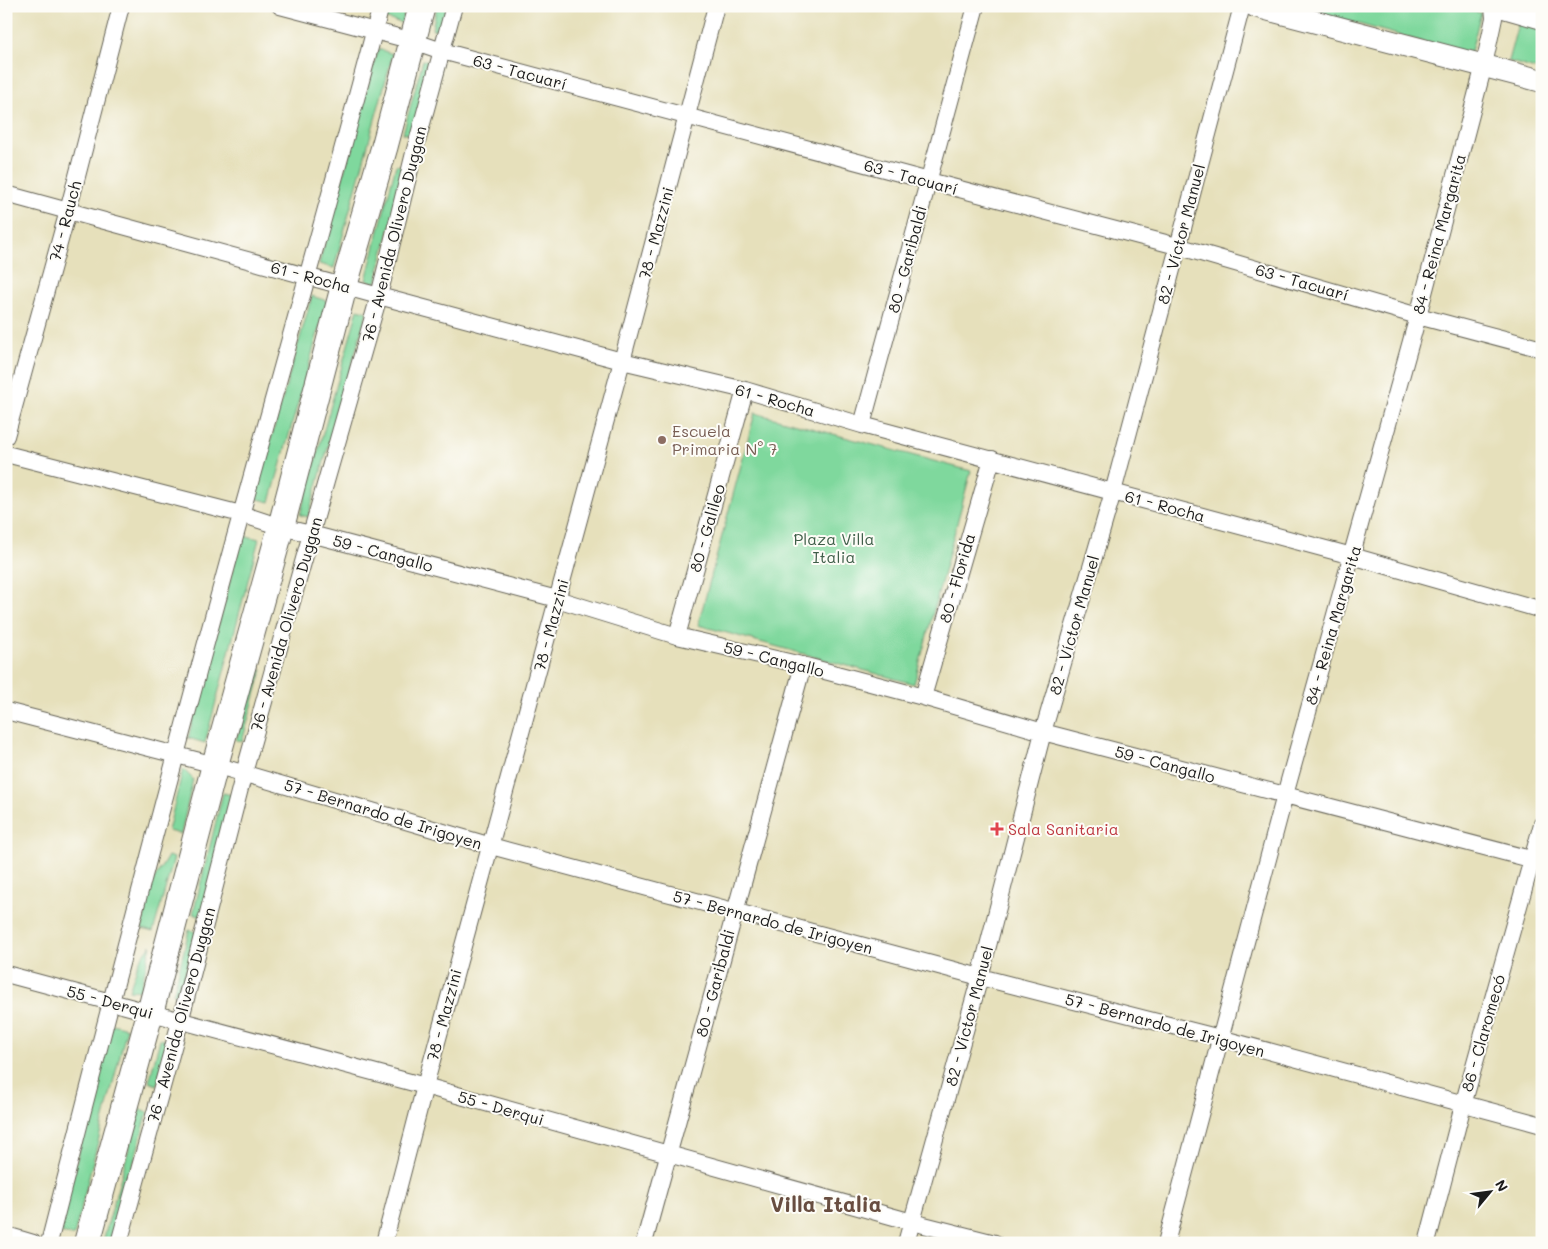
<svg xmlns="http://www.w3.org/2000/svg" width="1548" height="1249" font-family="Mali,sans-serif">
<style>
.green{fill:#7fd89d;stroke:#4e7a5c}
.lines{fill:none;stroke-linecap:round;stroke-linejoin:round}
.minor-casing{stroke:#636154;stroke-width:18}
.secondary-casing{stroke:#636154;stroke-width:24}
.trunk-casing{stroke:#636154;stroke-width:28}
.minor{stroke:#fff;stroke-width:16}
.secondary{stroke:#fff;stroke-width:22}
.trunk{stroke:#fff;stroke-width:26}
.education-dot{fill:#8d6e63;stroke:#fdfcf7;stroke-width:2}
.health-dot{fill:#e0444e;stroke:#fdfcf7;stroke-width:2}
.labels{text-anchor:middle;stroke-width:4;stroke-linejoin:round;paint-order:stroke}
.street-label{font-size:16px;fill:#1c1c1c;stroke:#fdfcf7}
.education-label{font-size:16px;fill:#785e54;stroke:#fdfcf7;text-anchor:start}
.park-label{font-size:16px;fill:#3f5e49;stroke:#fdfcf7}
.health-label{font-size:16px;fill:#be3a42;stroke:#fdfcf7;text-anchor:start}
.district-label{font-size:21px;font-weight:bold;fill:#684d40;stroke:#fdfcf7}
</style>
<rect width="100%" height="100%" fill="#fdfcf7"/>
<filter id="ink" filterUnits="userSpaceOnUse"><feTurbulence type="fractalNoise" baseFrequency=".02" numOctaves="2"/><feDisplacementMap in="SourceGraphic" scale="10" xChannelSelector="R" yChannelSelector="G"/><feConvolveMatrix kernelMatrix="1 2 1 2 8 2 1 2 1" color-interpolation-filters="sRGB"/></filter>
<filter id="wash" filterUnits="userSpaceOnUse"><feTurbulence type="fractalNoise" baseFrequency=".0096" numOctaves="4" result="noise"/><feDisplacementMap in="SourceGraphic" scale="20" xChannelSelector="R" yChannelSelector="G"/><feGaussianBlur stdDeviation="1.12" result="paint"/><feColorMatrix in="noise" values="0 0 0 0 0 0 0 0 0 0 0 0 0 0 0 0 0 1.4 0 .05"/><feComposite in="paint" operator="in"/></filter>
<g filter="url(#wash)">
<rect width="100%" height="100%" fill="#e6e0bb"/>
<!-- green -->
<path class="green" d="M386,6H406L402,23L383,18Z
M437,6H447L441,31L432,29Z
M1294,6H1455L1481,13L1470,55Z
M1519,20L1542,26V71L1508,61Z
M378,49L393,54L334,268L319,264Z
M423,60L432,63L412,135L403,133Z
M396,165L405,167L376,283L366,280Z
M312,296L327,301L270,502L254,498Z
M358,309L367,312L308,517L300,515Z
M755,413L971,471L914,684L698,625Z
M242,535L259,539L205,743L188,738Z
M256,669L262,670L242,742L236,740Z
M183,769L193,779L181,834L168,831Z
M223,793L232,795L202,917L193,914Z
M168,856L174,858L153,932L142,929L152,883Z
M189,930L196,932L180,995L173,994Z
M151,945L140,991L129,990L139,961Z
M112,1024L127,1028L74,1236L58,1232Z
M160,1039L168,1041L157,1085L149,1082Z
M140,1109L148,1112L111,1243L103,1241Z"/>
</g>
<g filter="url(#ink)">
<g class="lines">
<!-- minor casing -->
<g class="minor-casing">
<path id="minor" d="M280,6L413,41L442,51L929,181L1177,246L1418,316L1542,349
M6,194L379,296L622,361L745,390L862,425L1352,556L1542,610
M862,425L976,6
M6,436L68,211L121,6
M6,454L241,514L281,527L311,534L557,599L677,636L806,666L923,697L1043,732L1542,862
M677,636L745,390
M923,697L992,459
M6,711L215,765L491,846L980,977L1220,1038L1542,1125
M6,974L425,1086L912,1222L995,1243
M6,1235L33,1243
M49,1243C111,1000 174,757 241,515C288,345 336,176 381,6
M119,1243L180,1022L244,773L311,534L379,296L414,153L454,6
M384,1243L425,1086L622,361L716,6
M644,1243L803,665
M906,1243L980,977L1043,732L1113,492L1242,6
M1166,1243L1285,795L1418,316L1484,65L1494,18L1493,6
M1427,1243L1463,1105L1542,824"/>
</g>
<!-- secondary casing -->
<g class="secondary-casing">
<path id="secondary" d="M1255,6L1542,81
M1500,6L1542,18"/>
</g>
<!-- trunk casing -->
<g class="trunk-casing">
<path id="trunk" d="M87,1243L150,1013L215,765L281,527L344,286L385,145L422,6"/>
</g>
<!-- minor -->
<use href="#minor" class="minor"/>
<!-- secondary -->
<use href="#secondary" class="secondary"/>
<!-- trunk -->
<use href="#trunk" class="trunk"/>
</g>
</g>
<!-- markers -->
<circle class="education-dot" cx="662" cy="440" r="5"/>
<path class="health-dot" d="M994.5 821.5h5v5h5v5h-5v5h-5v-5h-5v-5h5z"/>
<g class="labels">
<!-- street labels -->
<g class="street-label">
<text transform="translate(520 72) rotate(15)" y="6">63 - Tacuarí</text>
<text transform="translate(911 177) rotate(15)" y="6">63 - Tacuarí</text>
<text transform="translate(65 221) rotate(-75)" y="6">74 - Rauch</text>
<text transform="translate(656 233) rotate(-75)" y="6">78 - Mazzini</text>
<text transform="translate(394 234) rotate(-76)" y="6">76 - Avenida Olivero Duggan</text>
<text transform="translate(1181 234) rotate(-75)" y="6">82 - Víctor Manuel</text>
<text transform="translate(1439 234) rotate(-75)" y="6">84 - Reina Margarita</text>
<text transform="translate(907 259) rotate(-75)" y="6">80 - Garibaldi</text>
<text transform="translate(311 277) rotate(15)" y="6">61 - Rocha</text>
<text transform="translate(1302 282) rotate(16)" y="6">63 - Tacuarí</text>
<text transform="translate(775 400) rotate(16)" y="6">61 - Rocha</text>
<text transform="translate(1165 506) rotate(15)" y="6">61 - Rocha</text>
<text transform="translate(707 528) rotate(-74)" y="6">80 - Galileo</text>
<text transform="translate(383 553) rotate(15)" y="6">59 - Cangallo</text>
<text transform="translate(957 578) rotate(-74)" y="6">80 - Florida</text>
<text transform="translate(286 624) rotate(-74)" y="6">76 - Avenida Olivero Duggan</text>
<text transform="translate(551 625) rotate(-75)" y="6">78 - Mazzini</text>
<text transform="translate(1074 625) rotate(-74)" y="6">82 - Víctor Manuel</text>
<text transform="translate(1333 625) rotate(-74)" y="6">84 - Reina Margarita</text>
<text transform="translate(774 659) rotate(14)" y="6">59 - Cangallo</text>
<text transform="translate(1165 764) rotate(15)" y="6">59 - Cangallo</text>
<text transform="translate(383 814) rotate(17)" y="6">57 - Bernardo de Irigoyen</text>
<text transform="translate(773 922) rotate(15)" y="6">57 - Bernardo de Irigoyen</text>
<text transform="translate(715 983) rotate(-75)" y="6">80 - Garibaldi</text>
<text transform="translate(110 1002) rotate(15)" y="6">55 - Derqui</text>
<text transform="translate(181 1015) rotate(-75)" y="6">76 - Avenida Olivero Duggan</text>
<text transform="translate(444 1015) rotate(-75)" y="6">78 - Mazzini</text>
<text transform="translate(969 1016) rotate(-75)" y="6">82 - Víctor Manuel</text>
<text transform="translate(1165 1025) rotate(15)" y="6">57 - Bernardo de Irigoyen</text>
<text transform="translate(1483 1033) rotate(-74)" y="6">86 - Claromecó</text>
<text transform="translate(501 1108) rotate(16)" y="6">55 - Derqui</text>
</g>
<!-- education labels -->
<g class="education-label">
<text x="672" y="437">Escuela<tspan x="672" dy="18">Primaria N° 7</tspan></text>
</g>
<!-- park labels -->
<g class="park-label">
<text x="834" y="545">Plaza Villa<tspan x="834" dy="18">Italia</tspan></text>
</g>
<!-- health labels -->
<g class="health-label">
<text x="1008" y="835">Sala Sanitaria</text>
</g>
<!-- district labels -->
<g class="district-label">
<text x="826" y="1212">Villa Italia</text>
</g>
</g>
<!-- margin -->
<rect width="1548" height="1249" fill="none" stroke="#fdfcf7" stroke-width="25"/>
<!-- north arrow -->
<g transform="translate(1490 1192) rotate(61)" stroke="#fdfcf7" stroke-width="4" paint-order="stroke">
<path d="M0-4L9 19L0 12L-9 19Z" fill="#1c1c1c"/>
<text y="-8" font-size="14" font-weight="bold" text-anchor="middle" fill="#1c1c1c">N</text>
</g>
</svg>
